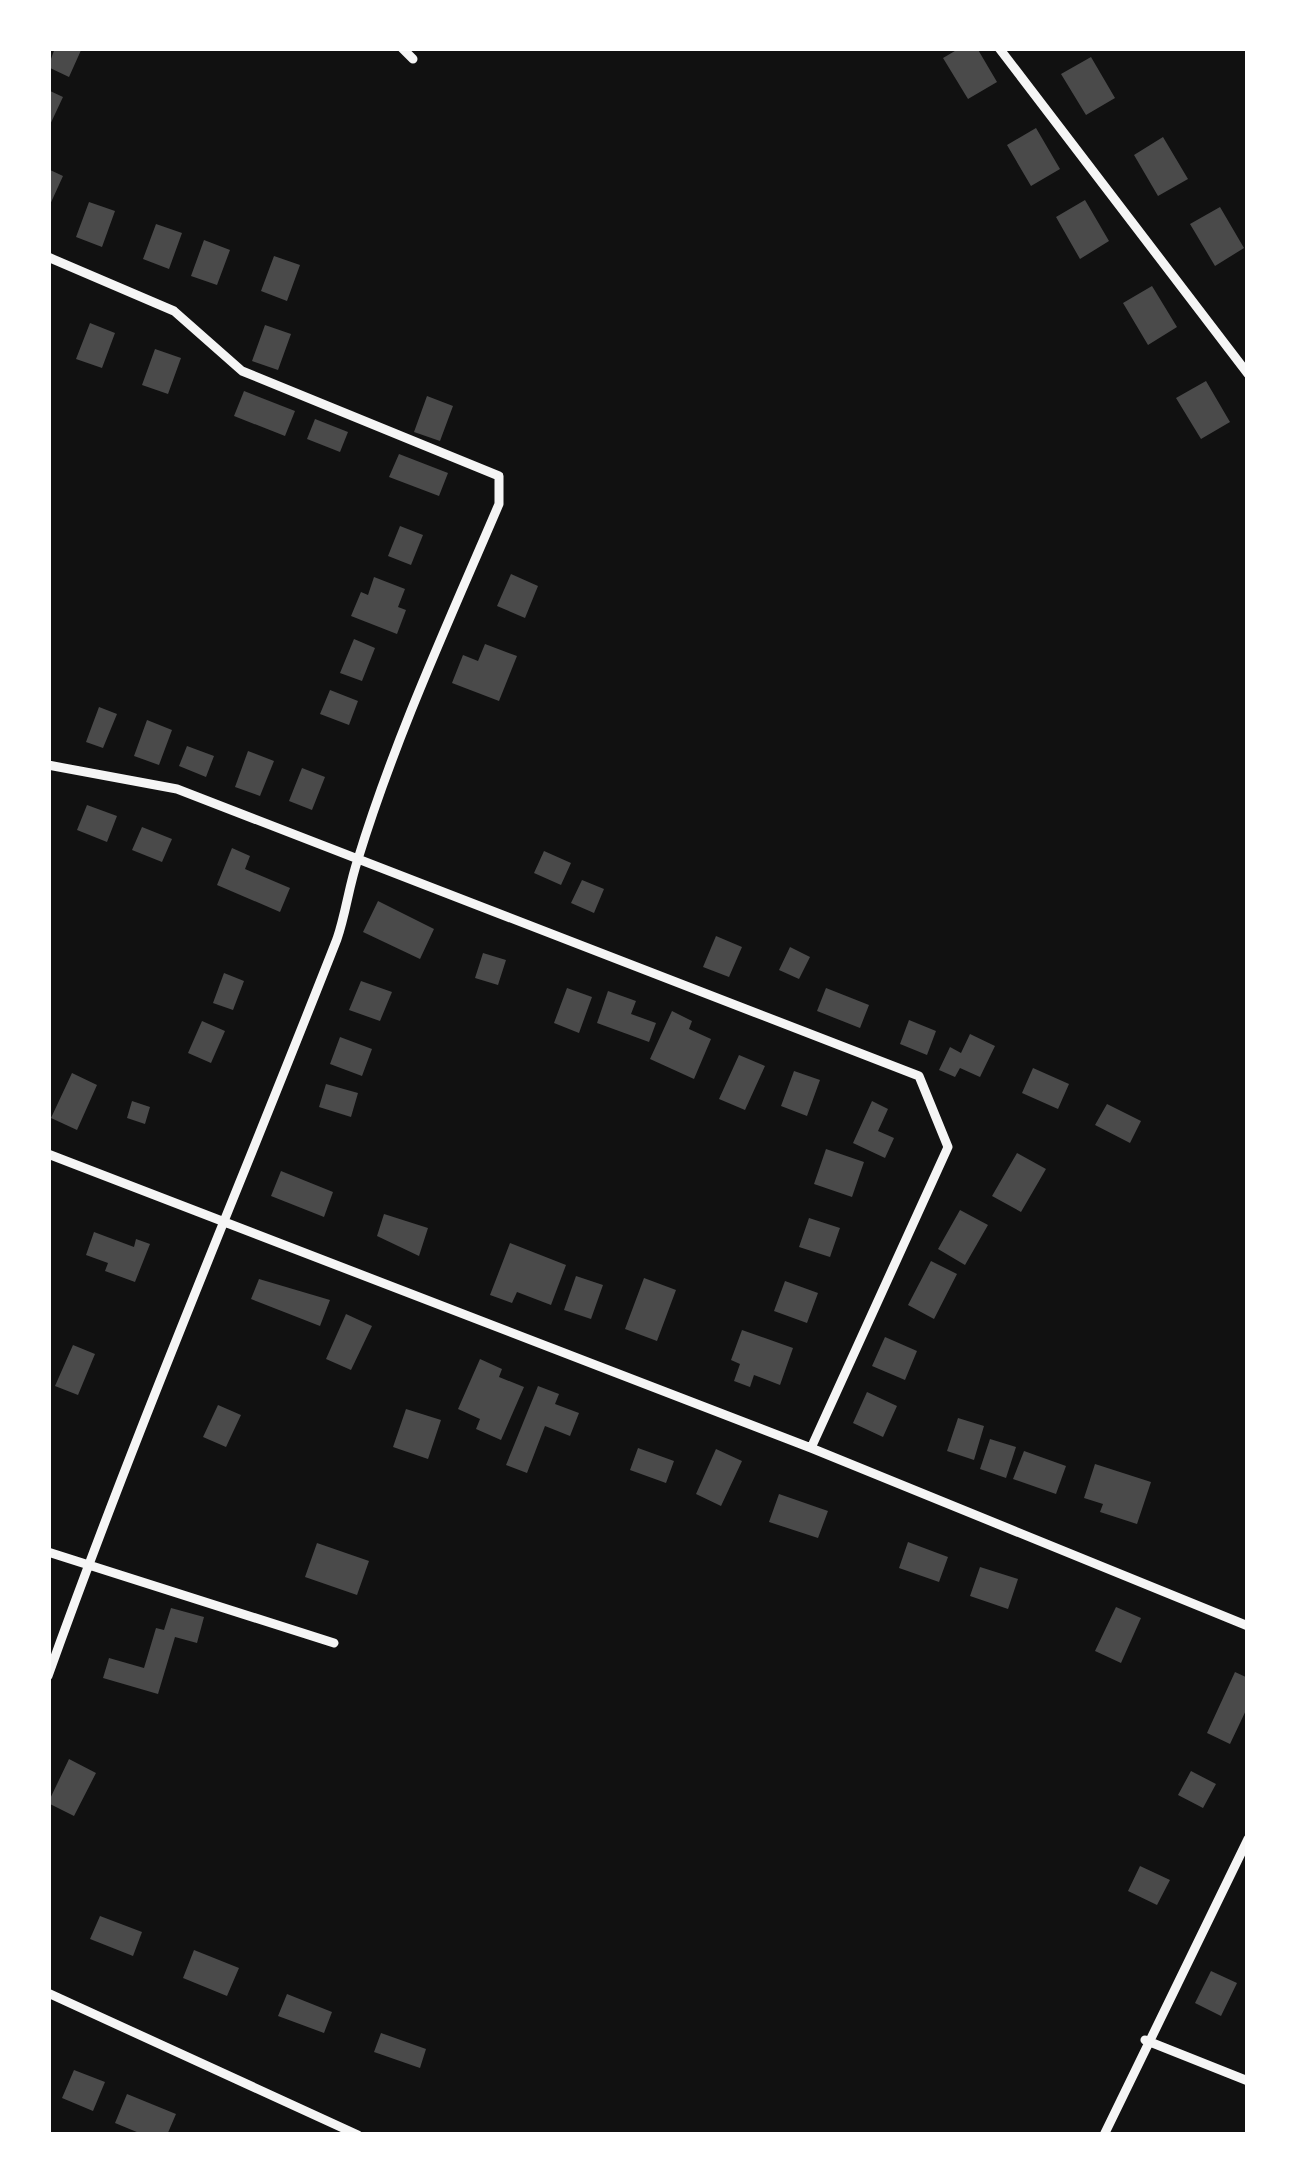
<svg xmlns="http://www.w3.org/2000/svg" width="1296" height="2183" font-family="'Exo 2',sans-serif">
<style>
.building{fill:#4a4a4a}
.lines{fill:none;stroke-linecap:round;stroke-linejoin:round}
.minor{stroke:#f5f5f5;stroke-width:9}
</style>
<rect width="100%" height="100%" fill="#111"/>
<!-- building -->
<path class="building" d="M55,48H82L69,77L48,67Z
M960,48H977L997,82L968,99L943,58Z
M1091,57L1115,98L1086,115L1061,74Z
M48,90L63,97L48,129Z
M1036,128L1060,169L1031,186L1007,145Z
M1163,137L1188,179L1158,196L1134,155Z
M48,169L63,176L48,209Z
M1085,200L1109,241L1080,259L1056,217Z
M89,202L115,211L102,247L76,237Z
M1220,207L1244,248L1215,266L1190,224Z
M156,224L182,233L169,269L143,259Z
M204,240L230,250L217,285L191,276Z
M274,256L300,265L287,301L261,291Z
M1152,286L1177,327L1148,345L1123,303Z
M90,323L115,333L102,368L76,359Z
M265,325L291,334L278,370L252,361Z
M155,349L181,358L168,394L142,385Z
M1206,381L1230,422L1201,439L1176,398Z
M244,391L295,411L285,436L234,416Z
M427,396L453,406L440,441L414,432Z
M315,419L348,432L340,452L307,439Z
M399,454L448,473L439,496L389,477Z
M400,526L423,535L411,565L388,556Z
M511,574L538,586L525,618L497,606Z
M374,577L405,589L398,607L406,610L397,634L351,616L361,592L368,595Z
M354,639L375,648L362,681L340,673Z
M485,644L517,656L499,701L452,683L463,655L478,661Z
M330,690L358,701L349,725L320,714Z
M99,707L117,714L103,748L86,742Z
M147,720L172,730L159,765L134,756Z
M187,746L214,756L206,777L179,766Z
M248,751L274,761L260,796L235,787Z
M302,768L325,777L312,810L289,801Z
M87,805L117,816L107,842L77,830Z
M142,827L172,839L162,862L132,850Z
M232,848L250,856L245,869L290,888L280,912L217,885Z
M544,851L571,863L561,885L534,873Z
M582,880L604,889L594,913L571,903Z
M378,901L434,929L420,959L363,932Z
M716,936L742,947L729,977L703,967Z
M790,947L810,957L799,979L779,970Z
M483,953L506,960L498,985L475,978Z
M224,973L244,981L233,1010L213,1003Z
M361,981L392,992L380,1021L349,1010Z
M567,988L592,997L579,1033L554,1023Z
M826,988L869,1005L860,1028L817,1011Z
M608,991L636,1001L631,1014L656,1023L649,1042L597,1023Z
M672,1011L692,1021L689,1029L711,1039L694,1079L650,1059Z
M909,1020L936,1031L927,1055L900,1044Z
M202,1021L225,1031L211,1063L188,1053Z
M970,1034L995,1046L980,1077L960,1068L955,1077L939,1070L950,1047L961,1053Z
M340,1037L372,1049L362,1076L330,1064Z
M739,1055L765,1066L745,1110L719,1099Z
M1033,1068L1069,1084L1058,1109L1022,1093Z
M794,1071L820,1080L807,1116L781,1106Z
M72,1073L97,1085L77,1130L51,1118Z
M326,1084L358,1093L351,1117L319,1107Z
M132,1101L150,1107L145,1124L127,1118Z
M872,1101L888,1109L878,1131L894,1138L885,1158L853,1143Z
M1107,1104L1141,1121L1130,1143L1095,1125Z
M826,1149L864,1162L852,1197L814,1184Z
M1017,1153L1046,1169L1021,1212L992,1196Z
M281,1171L333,1192L324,1217L271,1196Z
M960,1210L988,1225L965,1265L938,1249Z
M384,1214L428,1228L419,1256L377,1236Z
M809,1218L840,1228L830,1257L799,1247Z
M94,1232L134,1247L136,1239L150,1244L135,1282L105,1271L108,1263L86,1255Z
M510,1243L566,1265L551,1305L517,1292L512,1303L490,1295Z
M931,1261L957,1274L934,1319L908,1305Z
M576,1276L603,1285L591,1319L564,1310Z
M644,1278L676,1290L657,1341L625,1329Z
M259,1279L330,1300L320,1326L251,1299Z
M785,1281L818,1293L807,1323L774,1311Z
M346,1314L372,1326L351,1370L326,1359Z
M742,1330L793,1348L780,1385L754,1375L750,1387L734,1381L740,1364L731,1360Z
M885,1337L917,1351L905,1380L872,1366Z
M73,1345L95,1354L78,1395L55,1386Z
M480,1359L502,1369L499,1377L524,1387L501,1440L476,1429L480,1419L458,1409Z
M538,1386L559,1394L555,1404L579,1413L570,1436L545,1426L527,1473L506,1465Z
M867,1392L897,1406L883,1437L853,1423Z
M218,1405L241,1415L226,1447L203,1437Z
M406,1409L441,1420L428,1459L393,1447Z
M958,1418L984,1426L974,1460L947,1451Z
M990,1439L1016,1447L1006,1478L980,1469Z
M638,1448L674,1461L666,1483L630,1470Z
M716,1449L742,1461L721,1506L696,1494Z
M1024,1451L1066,1466L1056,1494L1013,1479Z
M1095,1464L1151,1482L1137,1524L1100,1512L1103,1504L1084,1498Z
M779,1494L828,1511L818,1538L769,1522Z
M908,1542L948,1557L939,1582L899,1568Z
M317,1543L369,1561L357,1595L305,1577Z
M980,1567L1018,1579L1008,1609L970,1596Z
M1116,1607L1141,1618L1121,1663L1095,1651Z
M171,1608L204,1617L197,1643L175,1637L158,1694L103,1678L109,1658L144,1668L156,1628L164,1630Z
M1235,1672L1248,1678V1706L1230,1744L1207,1733Z
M69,1759L96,1773L74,1816L48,1803Z
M1191,1771L1216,1784L1203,1808L1178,1795Z
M1140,1866L1170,1880L1157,1905L1128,1891Z
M100,1916L142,1932L133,1956L90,1939Z
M194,1950L239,1968L227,1996L183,1978Z
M1211,1971L1237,1983L1221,2016L1195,2003Z
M287,1994L332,2012L324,2033L278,2016Z
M381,2033L426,2049L420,2068L374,2052Z
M74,2070L105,2082L93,2111L62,2098Z
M127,2094L176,2114L167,2135H144L115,2123Z"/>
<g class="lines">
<!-- minor -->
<path class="minor" d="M402,48L413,59
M999,48L1248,374
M48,257L174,311L242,371L499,476V504C449,621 395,738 358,859C349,885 346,913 337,939C241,1184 137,1427 48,1676
M48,765L177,789L919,1076L948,1147L811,1448
M48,1154L811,1448L1248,1626
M48,1552L334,1643
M48,1993L358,2135
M1145,2040L1248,2081
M1104,2135L1248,1839"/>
</g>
<!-- border -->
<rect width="1296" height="2183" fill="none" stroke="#ffffff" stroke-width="102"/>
</svg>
